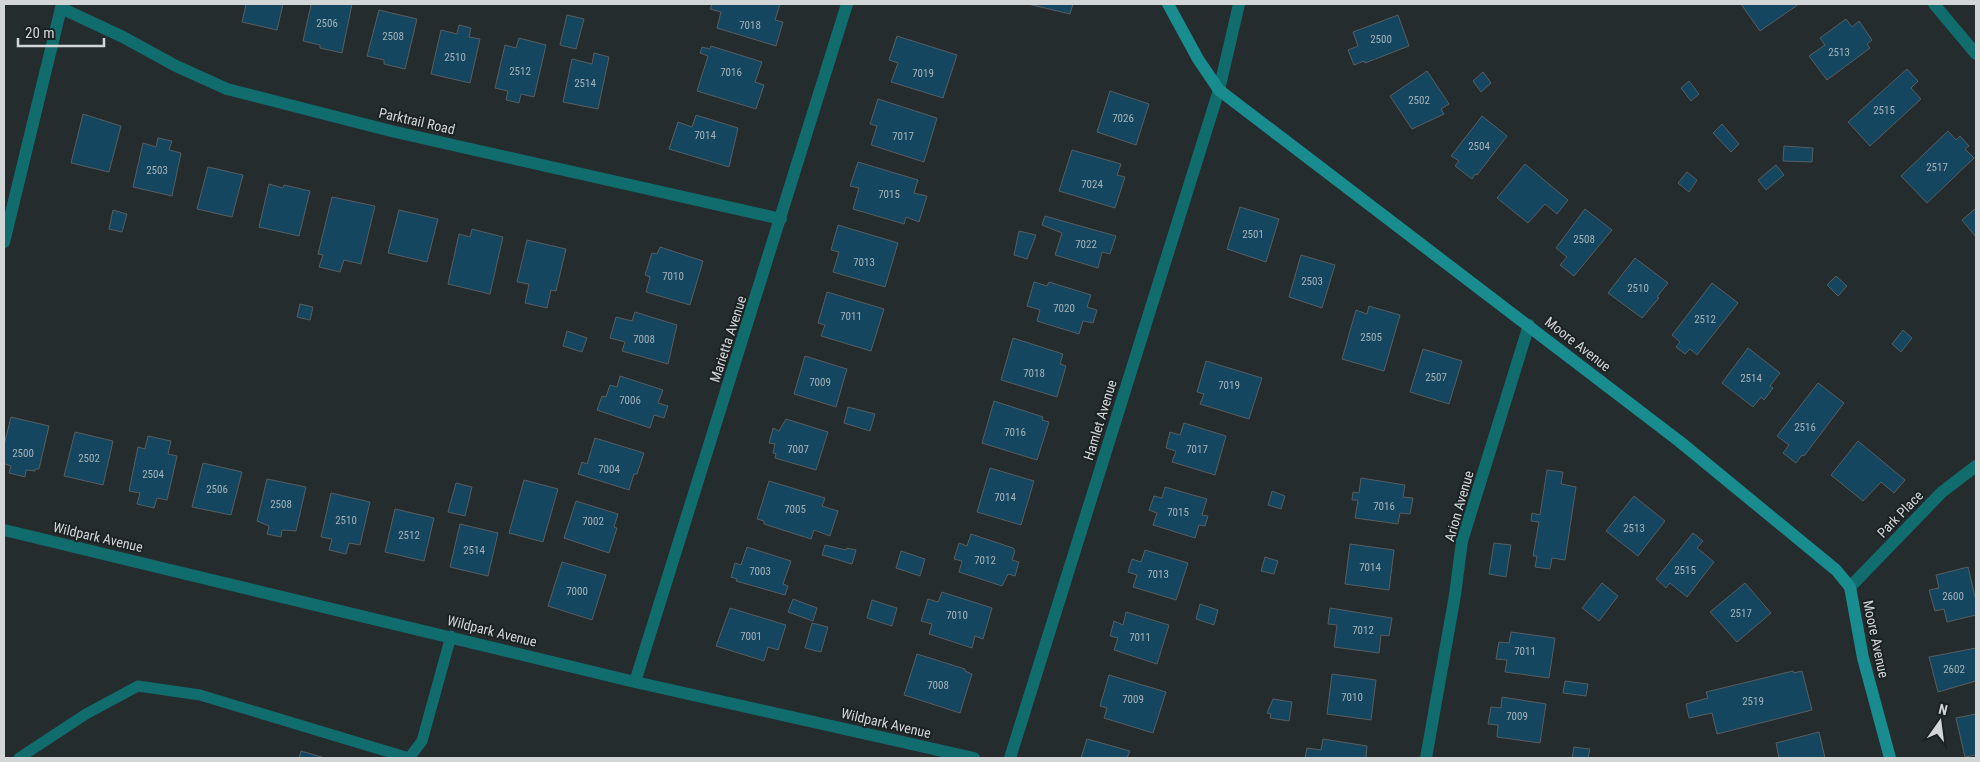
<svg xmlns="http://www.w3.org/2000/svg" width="1980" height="762" font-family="'Roboto Condensed',sans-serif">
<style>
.building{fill:#154660;stroke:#575d60}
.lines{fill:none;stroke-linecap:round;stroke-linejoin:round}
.lane{stroke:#116c6e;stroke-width:11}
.street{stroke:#116c6e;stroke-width:12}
.secondary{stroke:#198c8f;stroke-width:12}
.labels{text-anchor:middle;stroke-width:4;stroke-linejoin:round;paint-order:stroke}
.number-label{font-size:11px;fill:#a3b2b9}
.street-label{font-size:14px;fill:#d2d6d7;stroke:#1c2224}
</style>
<rect width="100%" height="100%" fill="#252c2e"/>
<!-- building -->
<path class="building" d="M246,4H283L277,30L242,22Z
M313,4H352L342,53L320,48V45L303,41L311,5Z
M712,4H780L775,20L783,22L776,46L717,28L721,12L710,9Z
M1028,4H1073L1070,14Z
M1741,4H1799L1760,31Z
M379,10L417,19L405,69L384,64V60L367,56Z
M567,15L584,19L576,49L560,45Z
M1398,15L1409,46L1365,63L1364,61L1354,65L1348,50L1358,46L1353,32Z
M1846,19L1852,27L1859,21L1872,40L1867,44L1870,48L1827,80L1809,56L1825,45L1820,38Z
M459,25L471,28L469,37L480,39L470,83L431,74L441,30L457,34Z
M897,36L957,55L943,98L891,82L898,63L889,60Z
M519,38L546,45L534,97L521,94L519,103L506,100L508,91L495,88L505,45L516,48Z
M711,46L762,62L755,82L764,85L756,109L697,91L708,56L700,53L702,47L710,49Z
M594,53L609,57L598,109L563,102L572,59L592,64Z
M1907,69L1918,81L1911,88L1921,99L1870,146L1848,122Z
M1427,71L1449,104L1441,109L1444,114L1412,129L1390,96Z
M1483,72L1491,83L1481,92L1473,81Z
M1689,81L1699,94L1691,101L1681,88Z
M1110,91L1149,104L1136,145L1097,132Z
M878,99L937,118L924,162L871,145L877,126L870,124Z
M83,114L121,126L109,172L71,163Z
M696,115L738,128L729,167L669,149L678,122L692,127Z
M1482,116L1507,136L1477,175L1475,174L1472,179L1455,166L1459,161L1451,156Z
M1722,124L1739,144L1731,152L1713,133Z
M1948,131L1956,140L1960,136L1969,146L1965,149L1974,158L1927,203L1901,176Z
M158,138L172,141L169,150L181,153L172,196L133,187L143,143L156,147Z
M1784,146L1813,148L1812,162L1783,161Z
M1072,150L1121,164L1117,175L1125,177L1115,208L1059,191Z
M858,162L918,180L914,193L927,196L919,222L906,217L904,224L853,209L859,188L850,186Z
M1525,164L1568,200L1557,214L1545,204L1528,223L1497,198Z
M1776,165L1784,175L1766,190L1758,180Z
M208,167L243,175L232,217L197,209Z
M1687,172L1697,180L1689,192L1678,183Z
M269,184L283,188L284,185L310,191L299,236L259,227Z
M332,197L375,206L361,264L344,260L340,272L319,267L323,255L318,254Z
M1240,207L1279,219L1266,262L1227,249Z
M1976,208V237L1962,220Z
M1585,209L1612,230L1574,276L1560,265L1567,257L1556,248Z
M113,210L127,214L122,232L109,229Z
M399,210L438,219L427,262L388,253Z
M1045,216L1116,236L1110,254L1102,252L1098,268L1055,255L1062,233L1042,225Z
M838,225L898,243L885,287L833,272L839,252L831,250Z
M472,229L503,237L490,294L448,284L459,234L470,237Z
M1019,231L1036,235L1027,259L1014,255Z
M527,240L566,249L556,291L551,290L547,308L525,303L529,284L517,282Z
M660,247L703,261L690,305L646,292L650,277L645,275L652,253L657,254Z
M1301,255L1335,265L1322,308L1289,297Z
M1635,258L1668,283L1657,297L1659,298L1642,318L1608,293Z
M1836,276L1847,286L1838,296L1827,285Z
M1034,282L1047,286L1049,282L1091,295L1087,307L1097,310L1093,323L1083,321L1079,334L1037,321L1040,310L1027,306Z
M1712,283L1738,303L1697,355L1690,349L1685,354L1676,347L1680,342L1672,335Z
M827,292L884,309L871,351L821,336L825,325L818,323Z
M300,304L313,307L310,320L297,317Z
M1369,306L1400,315L1384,371L1342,359L1356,310L1367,314Z
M635,312L677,325L668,364L622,351L625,342L610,338L616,317L632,321Z
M1903,330L1912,338L1901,352L1892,344Z
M567,331L587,338L582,352L563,346Z
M1013,338L1063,354L1060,364L1066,366L1057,397L1001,380Z
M1748,348L1780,373L1770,386L1773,388L1764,400L1761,397L1753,407L1722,383Z
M1423,349L1462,361L1449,404L1410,392Z
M805,356L847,369L836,407L794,394Z
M1206,361L1262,378L1249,419L1200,404L1204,394L1197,392Z
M620,376L663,390L658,403L668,406L664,418L654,415L650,428L597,410L602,396L606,397L610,385L617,387Z
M1818,383L1844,403L1804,456L1802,455L1796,463L1783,453L1789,445L1777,436Z
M994,401L1043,417L1042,420L1049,422L1037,460L982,443Z
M848,407L875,414L870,431L844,423Z
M11,417L49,426L39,469H35V471L26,470L25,477L9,473L11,466L5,464L4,461V445Z
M786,419L828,432L816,470L775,458L776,454L773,453L775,444L769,443L773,428L779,431Z
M1184,423L1226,436L1215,475L1172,462L1176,451L1166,448L1170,432L1180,435Z
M75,432L113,441L103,485L64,476Z
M148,436L171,441L168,454L177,456L167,500L157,498L154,508L137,504L140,493L129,491L138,447L145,449Z
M595,438L644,453L637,474H634L629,490L578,474L582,462L587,464Z
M1858,441L1905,480L1894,493L1881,482L1863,501L1831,475Z
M203,463L242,472L231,515L192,507Z
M990,468L1034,481L1021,525L977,512Z
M1547,470L1563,472L1561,484L1576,487L1565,560L1552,558L1550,569L1535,567L1537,556H1533L1539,522L1531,521L1532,513L1540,515Z
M1361,478L1405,485L1403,497L1413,498L1410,514L1400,513L1398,524L1355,518L1358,500H1352L1353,492L1359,493Z
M267,479L306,487L296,531L282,530L281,537L267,534L269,526L257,521Z
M524,480L558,489L543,542L509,533Z
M769,481L825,498L822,506L838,511L830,536L814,530L811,539L764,524V521L757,519Z
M456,483L472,487L465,516L448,512Z
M1165,487L1207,499L1202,515L1208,516L1205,526L1199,525L1195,538L1153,525L1157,513L1149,510L1154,496L1162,498Z
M1272,491L1285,496L1281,509L1268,505Z
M331,493L370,502L360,545L349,543L346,554L329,550L332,539L321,537Z
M1634,496L1665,521L1638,556L1606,531Z
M576,501L618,514L614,527L617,528L609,553L564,538Z
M395,509L434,518L424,561L385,552Z
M460,524L498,533L488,576L450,567Z
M1693,533L1703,541L1697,548L1714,562L1687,597L1670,583L1666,588L1656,579Z
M971,534L1013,548L1015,551L1012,560L1019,562L1015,576L1008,574L1002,586L959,572L962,561L954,559L959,543L967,546Z
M1494,543L1511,545L1506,577L1489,574Z
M1350,544L1394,550L1389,590L1345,584Z
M825,545L846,550L847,548L856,550L852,564L822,555Z
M747,547L791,561L783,584L788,586L785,595L736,581L737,579L731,577L735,563L741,565Z
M1145,550L1188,563L1176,600L1133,587L1137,575L1128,572L1132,559L1141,562Z
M901,551L925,559L920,576L896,568Z
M1265,557L1278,561L1274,574L1261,571Z
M562,562L606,575L592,620L548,606Z
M1968,567L1976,601V615L1947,622L1944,609L1935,611L1929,590L1939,588L1936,575Z
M1602,583L1618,596L1599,621L1582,608Z
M1745,583L1771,613L1737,642L1710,612Z
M942,592L992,608L983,639L975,636L972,648L929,634L932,624L921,621L928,599L938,602Z
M793,599L817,608L813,621L788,612Z
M872,600L897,608L892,626L867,618Z
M1200,604L1218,610L1214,625L1196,619Z
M730,608L786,625L778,650L768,647L764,661L716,646Z
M1330,608L1392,618L1389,636L1381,635L1379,653L1334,647L1337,625L1328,624Z
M1126,612L1169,625L1157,664L1114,650L1118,638L1110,636L1114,621L1123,625Z
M812,623L828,627L821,652L805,648Z
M1511,632L1555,638L1549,678L1505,672L1507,660L1496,659L1499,642L1509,643Z
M1976,648V681L1938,692L1929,657Z
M917,654L965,669V671L972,674L960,713L904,695Z
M1793,671L1794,673L1802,671L1812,710L1717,734L1712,713L1689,718L1686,704L1708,698L1706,692Z
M1332,674L1376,680L1371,720L1327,714Z
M1109,675L1166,692L1153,733L1104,718L1107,708L1100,706Z
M1565,681L1588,684L1586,696L1563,693Z
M1502,697L1546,704L1540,743L1497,737L1498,725L1488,724L1491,707L1501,708Z
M1273,699L1292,702L1289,721L1270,718L1271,714L1267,713Z
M1976,714V755L1965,757L1956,718Z
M1819,732L1825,758H1779L1776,743Z
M1087,739L1130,751L1127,758H1081Z
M1323,739L1367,746L1366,758H1305L1307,748L1321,750Z
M1574,747L1590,749L1588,758H1572Z
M301,751L325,758H299Z"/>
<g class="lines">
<!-- lane -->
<path class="lane" d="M19,758L86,714L138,686L200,695L409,758L422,741L451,636"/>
<!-- street -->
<path class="street" d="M1934,4L1976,54
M61,8L123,37L176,66L227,89L391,131L781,219
M4,242L62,4
M4,530L635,682L974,758
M1850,587L1942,492L1976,466
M635,682L847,4
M1010,758L1219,90L1239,4
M1426,758L1455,595L1462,541L1529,325"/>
<!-- secondary -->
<path class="secondary" d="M1168,4L1198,59L1219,90L1679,441L1836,570L1850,587L1863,658L1890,758"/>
</g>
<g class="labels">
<!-- number labels -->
<g class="number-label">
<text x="327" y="27">2506</text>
<text x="750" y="29">7018</text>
<text x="393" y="40">2508</text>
<text x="1381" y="43">2500</text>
<text x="1839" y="56">2513</text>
<text x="455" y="61">2510</text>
<text x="520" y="75">2512</text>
<text x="731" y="76">7016</text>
<text x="923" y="77">7019</text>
<text x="585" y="87">2514</text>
<text x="1419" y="104">2502</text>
<text x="1884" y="114">2515</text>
<text x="1123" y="122">7026</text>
<text x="705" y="139">7014</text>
<text x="903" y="140">7017</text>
<text x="1479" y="150">2504</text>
<text x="1937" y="171">2517</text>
<text x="157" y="174">2503</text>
<text x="1092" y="188">7024</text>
<text x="889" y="198">7015</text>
<text x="1253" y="238">2501</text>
<text x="1584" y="243">2508</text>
<text x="1086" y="248">7022</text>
<text x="864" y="266">7013</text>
<text x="673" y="280">7010</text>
<text x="1312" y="285">2503</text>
<text x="1638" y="292">2510</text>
<text x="1064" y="312">7020</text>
<text x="851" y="320">7011</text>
<text x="1705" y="323">2512</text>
<text x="1371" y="341">2505</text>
<text x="644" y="343">7008</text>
<text x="1034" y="377">7018</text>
<text x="1436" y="381">2507</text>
<text x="1751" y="382">2514</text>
<text x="820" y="386">7009</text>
<text x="1229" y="389">7019</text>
<text x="630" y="404">7006</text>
<text x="1805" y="431">2516</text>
<text x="1015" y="436">7016</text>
<text x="798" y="453">7007</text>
<text x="1197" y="453">7017</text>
<text x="23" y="457">2500</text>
<text x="89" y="462">2502</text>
<text x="609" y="473">7004</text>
<text x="153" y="478">2504</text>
<text x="217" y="493">2506</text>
<text x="1005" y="501">7014</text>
<text x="281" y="508">2508</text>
<text x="1384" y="510">7016</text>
<text x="795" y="513">7005</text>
<text x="1178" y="516">7015</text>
<text x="346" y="524">2510</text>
<text x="593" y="525">7002</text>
<text x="1634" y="532">2513</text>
<text x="409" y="539">2512</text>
<text x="474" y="554">2514</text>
<text x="985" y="564">7012</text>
<text x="1370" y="571">7014</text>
<text x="1685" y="574">2515</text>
<text x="760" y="575">7003</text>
<text x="1158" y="578">7013</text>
<text x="577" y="595">7000</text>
<text x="1953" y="600">2600</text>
<text x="1741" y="617">2517</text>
<text x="957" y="619">7010</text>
<text x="1363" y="634">7012</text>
<text x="751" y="640">7001</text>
<text x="1140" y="641">7011</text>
<text x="1525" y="655">7011</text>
<text x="1954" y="673">2602</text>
<text x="938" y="689">7008</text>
<text x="1352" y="701">7010</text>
<text x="1133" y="703">7009</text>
<text x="1753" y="705">2519</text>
<text x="1517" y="720">7009</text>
</g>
<!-- street labels -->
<g class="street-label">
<text transform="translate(417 121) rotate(13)" y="5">Parktrail Road</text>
<text transform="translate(728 339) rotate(-72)" y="5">Marietta Avenue</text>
<text transform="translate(1578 344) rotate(38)" y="5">Moore Avenue</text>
<text transform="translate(1100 420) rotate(-73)" y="5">Hamlet Avenue</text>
<text transform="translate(1459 506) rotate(-74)" y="5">Arion Avenue</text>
<text transform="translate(1900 514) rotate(-46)" y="5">Park Place</text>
<text transform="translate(98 537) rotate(13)" y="5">Wildpark Avenue</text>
<text transform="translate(492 631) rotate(14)" y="5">Wildpark Avenue</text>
<text transform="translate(1876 639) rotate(78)" y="5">Moore Avenue</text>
<text transform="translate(886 723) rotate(13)" y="5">Wildpark Avenue</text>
</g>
</g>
<!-- border -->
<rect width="1980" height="762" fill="none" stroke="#d2d6d7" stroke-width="10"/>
<!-- north arrow -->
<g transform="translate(1940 722) rotate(14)" stroke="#1c2224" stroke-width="4" paint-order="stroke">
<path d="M0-4L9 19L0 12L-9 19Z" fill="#d2d6d7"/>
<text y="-8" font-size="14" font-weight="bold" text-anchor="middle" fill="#d2d6d7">N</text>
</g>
<!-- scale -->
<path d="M18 38v8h86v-8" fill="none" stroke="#d2d6d7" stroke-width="2.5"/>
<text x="25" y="38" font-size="15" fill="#d2d6d7" stroke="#1c2224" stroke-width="4" paint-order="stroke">20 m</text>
</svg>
